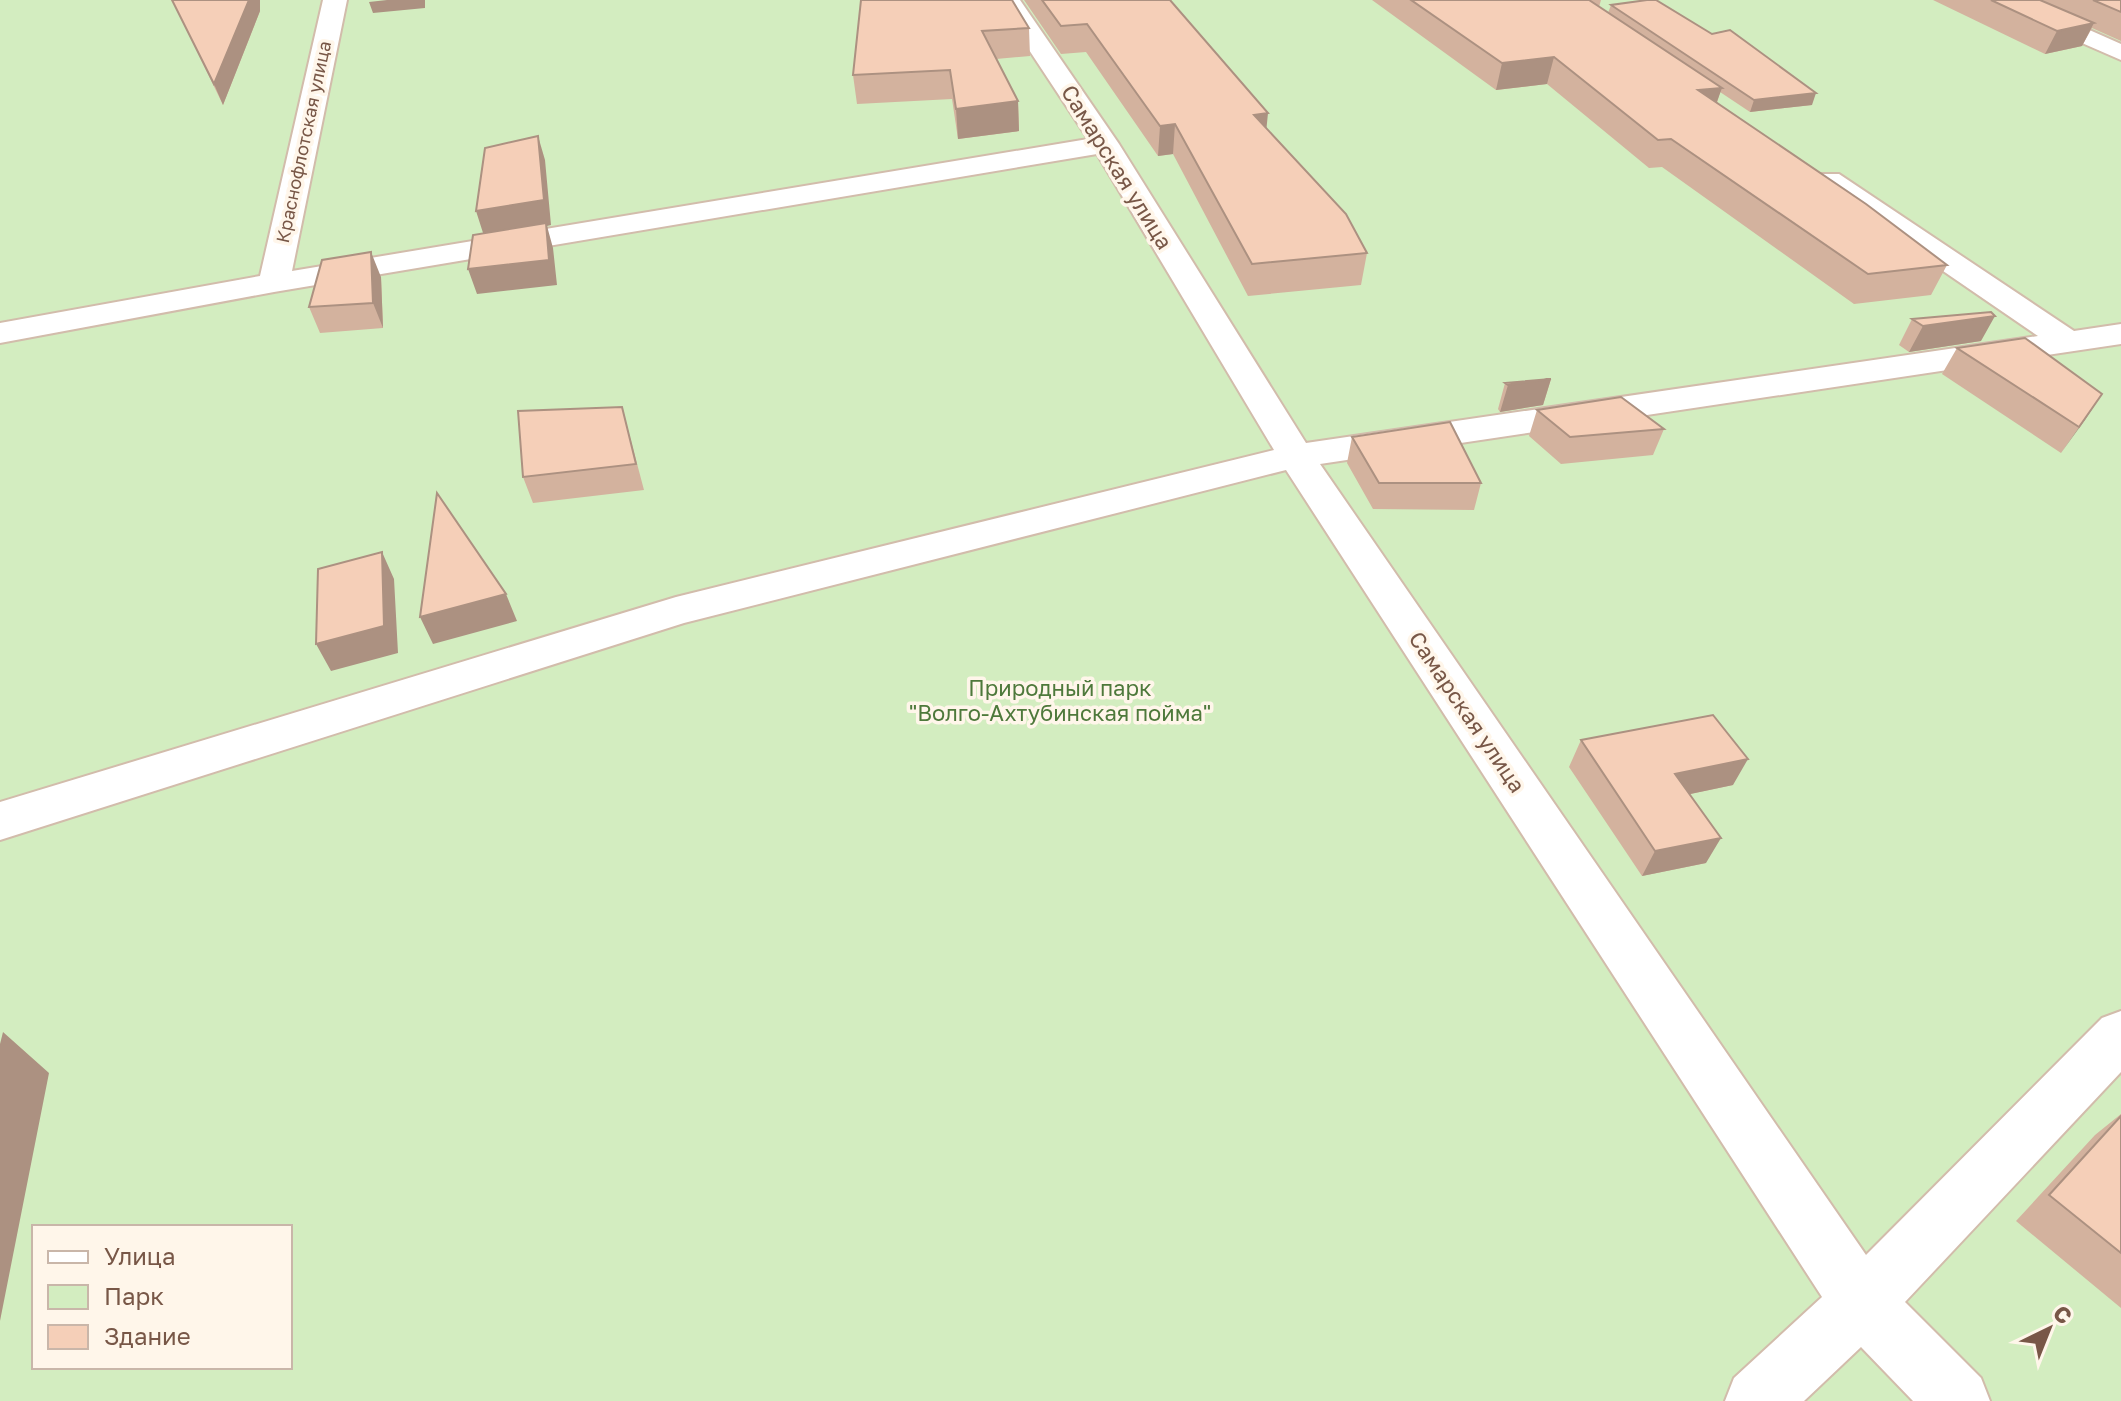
<svg xmlns="http://www.w3.org/2000/svg" width="2121" height="1401" font-family="'Golos Text',sans-serif">
<style>
.green{fill:#d3edc0;fill-rule:evenodd}
.lines{fill:none;stroke-linecap:round;stroke-linejoin:round}
.minor-casing{stroke:#d2bcab;stroke-width:4}
.minor{fill:#fff;fill-rule:evenodd}
.wall{fill:#d3b29e}
.shaded-wall{fill:#ac9181}
.building{fill:#f5cfb8;stroke:#ac9181;stroke-width:2}
.labels{text-anchor:middle;stroke-width:7;stroke-linejoin:round;paint-order:stroke}
.far-street-label{font-size:18px;fill:#785747;stroke:#fff6ea}
.street-label{font-size:22px;fill:#785747;stroke:#fff6ea}
.park-label{font-size:22px;fill:#4e793b;stroke:#fff6ea}
</style>
<rect width="100%" height="100%" fill="#fef3e2"/>
<!-- green -->
<path class="green" d="M0,0H2121V1401H0ZM34,1227H290V1367H34Z"/>
<g class="lines">
<!-- minor casing -->
<g class="minor-casing">
<path id="minor" d="M323,0H347L292,271L1088,139L996,0H1020L1119,144L1306,443L2038,336L1819,186L1815,180L1819,174H1839L2074,331L2121,324V344L1320,464L1866,1255L2102,1018L2121,1011V1072L1905,1302L1981,1378L1990,1401H1913L1861,1347L1804,1401H1725L1734,1378L1822,1297L1286,470L684,623L0,840V802L676,597L1274,450L1097,154L274,292L0,343V323L260,276Z
M1991,0H2022L2121,44V60L1995,5Z"/>
</g>
<!-- minor -->
<use href="#minor" class="minor"/>
</g>
<!-- wall -->
<path class="wall" d="M172,0H260V11L223,105Z
M861,0L1029,28L1030,56L996,59L1018,101L1019,131L958,139L952,99L857,104L853,75Z
M1024,0H1170L1266,128L1367,253L1361,285L1248,296L1173,154L1158,156L1086,52L1061,54Z
M1372,0H1601L1599,7L1608,13L1611,5L1812,105L1750,112L1720,92L1717,103L1947,265L1931,295L1854,304L1662,167L1649,168L1547,84L1496,90Z
M1933,0H2121V41L2092,28L2082,46L2045,54Z
M381,277L383,328L320,333L309,307Z
M1912,319L1981,341L1909,352L1899,345Z
M1957,348L2102,394L2061,453L1942,374Z
M1551,379L1543,405L1500,412L1498,409L1505,383Z
M622,407L644,490L533,503L523,477Z
M1537,410L1664,429L1653,455L1561,464L1529,436Z
M1352,437L1481,483L1474,510L1373,509L1347,463Z
M1581,740L1733,785L1690,794L1706,863L1642,876L1569,767Z
M2121,1114V1308L2016,1221L2095,1135Z"/>
<!-- shaded-wall -->
<path class="shaded-wall" d="M249,0H260V11L223,105L214,84Z
M387,0H425V8L373,13L369,2Z
M2094,23L2082,46L2045,54L2057,31Z
M1554,57L1547,84L1496,90L1502,63Z
M1722,88L1712,115L1698,90Z
M1816,93L1812,105L1750,112L1754,100Z
M1018,101L1019,131L958,139L956,109Z
M1268,113L1265,143L1254,115Z
M1175,124L1173,154L1158,156L1160,126Z
M538,136L545,160L551,225L547,226L553,248L557,285L477,294L468,269L484,236L476,211Z
M371,252L381,277L383,328L373,303Z
M1995,316L1981,341L1909,352L1923,326Z
M1551,379L1543,405L1500,412L1508,385Z
M2102,394L2085,420L2061,453L2079,427Z
M382,552L394,579L398,653L331,671L316,644Z
M506,594L517,621L433,644L420,617Z
M1748,759L1733,785L1662,800L1675,774Z
M1721,838L1706,863L1642,876L1655,851Z
M3,1032L49,1073L0,1321V1044Z"/>
<!-- building -->
<path class="building" d="M172,0H249L214,84Z
M861,0H1012L1029,28L982,31L1018,101L956,109L950,70L853,75Z
M1042,0H1170L1268,113L1254,115L1346,214L1367,253L1252,264L1175,124L1160,126L1087,24L1061,26Z
M1411,0H1589L1722,88L1698,90L1866,204L1947,265L1868,274L1671,139L1658,140L1554,57L1502,63Z
M1647,0H1656L1712,34L1730,30L1816,93L1754,100L1611,5Z
M1991,0H2040L2094,23L2057,31Z
M2093,0H2121V12Z
M538,136L544,200L476,211L485,148Z
M546,223L549,260L468,269L473,235Z
M371,252L373,303L309,307L322,260Z
M1991,312L1995,316L1923,326L1912,319Z
M2025,338L2102,394L2079,427L1957,348Z
M1551,379L1508,385L1505,383Z
M1621,397L1664,429L1570,437L1537,410Z
M622,407L636,464L523,477L518,411Z
M1450,422L1481,483H1379L1352,437Z
M437,493L506,594L420,617Z
M382,552L384,626L316,644L318,569Z
M1713,715L1748,759L1675,774L1721,838L1655,851L1581,740Z
M2121,1116V1253L2049,1195Z"/>
<g class="labels">
<!-- far-street labels -->
<g class="far-street-label">
<text transform="translate(304 142) rotate(-78)" y="6">Краснофлотская улица</text>
</g>
<!-- street labels -->
<g class="street-label">
<text transform="translate(1117 167) rotate(58)" y="8">Самарская улица</text>
<text transform="translate(1467 712) rotate(56)" y="8">Самарская улица</text>
</g>
<!-- park labels -->
<g class="park-label">
<text x="1060" y="696">Природный парк<tspan x="1060" dy="25">"Волго-Ахтубинская пойма"</tspan></text>
</g>
</g>
<!-- legend -->
<rect x="32" y="1225" width="260" height="144" fill="#fff6ea" stroke="#c9b6a9" stroke-width="2"/>
<rect x="48" y="1251" width="40" height="12" fill="#ffffff" stroke="#c9b6a9" stroke-width="2"/>
<text x="104" y="1265" font-size="24" fill="#785747">Улица</text>
<rect x="48" y="1285" width="40" height="24" fill="#d3edc0" stroke="#c9b6a9" stroke-width="2"/>
<text x="104" y="1305" font-size="24" fill="#785747">Парк</text>
<rect x="48" y="1325" width="40" height="24" fill="#f5cfb8" stroke="#c9b6a9" stroke-width="2"/>
<text x="104" y="1345" font-size="24" fill="#785747">Здание</text>
<!-- north arrow -->
<g transform="translate(2049 1329) rotate(43)" stroke="#fff6ea" stroke-width="6" paint-order="stroke">
<path d="M0-6L14 30L0 20L-14 30Z" fill="#785747"/>
<text y="-12" font-size="22" font-weight="bold" text-anchor="middle" fill="#785747">С</text>
</g>
</svg>
